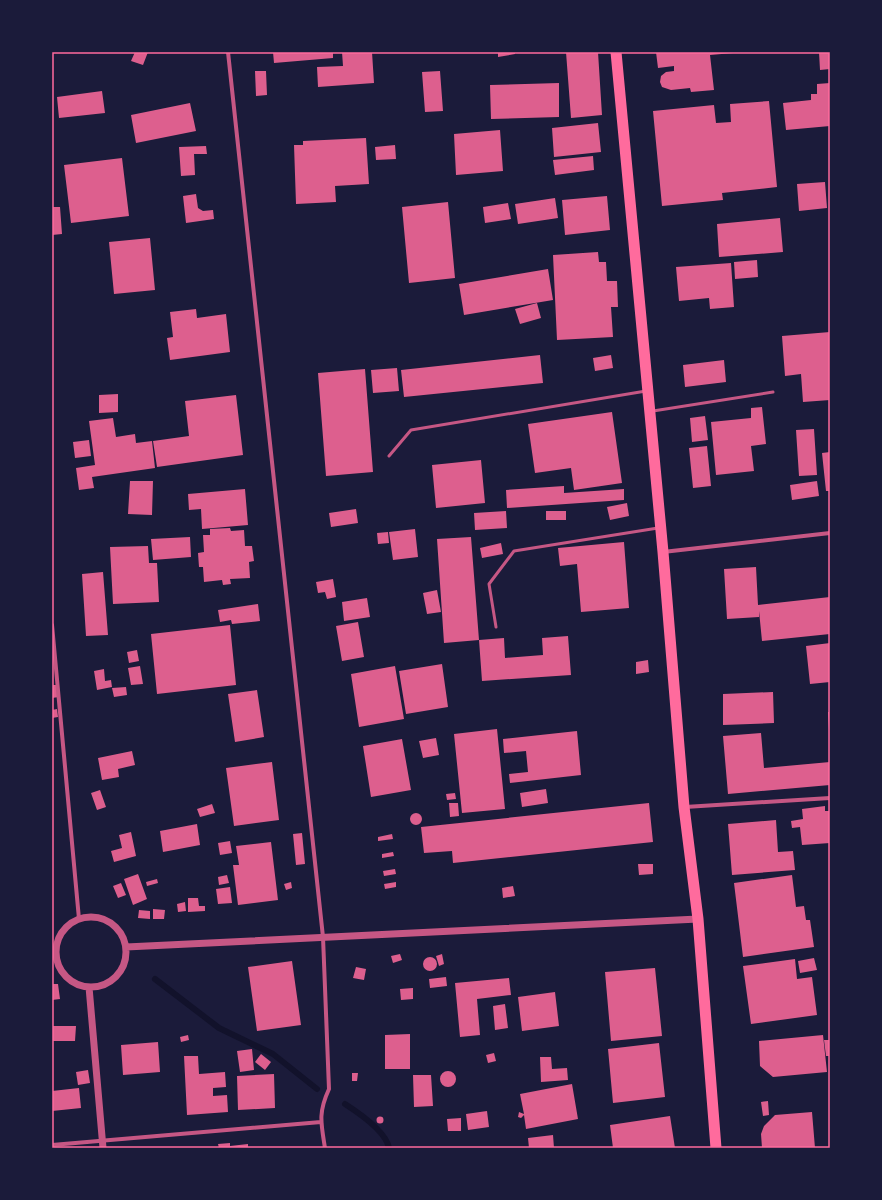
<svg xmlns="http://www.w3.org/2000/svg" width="882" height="1200" font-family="'Noto Sans',sans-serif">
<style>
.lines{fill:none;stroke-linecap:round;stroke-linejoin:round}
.stream{stroke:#12122b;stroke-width:6}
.building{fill:#dd5f8e}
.service{stroke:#c65784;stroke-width:3}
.minor{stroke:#c65784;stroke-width:4}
.tertiary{stroke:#c65784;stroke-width:7}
.trunk{stroke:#ff6b9d;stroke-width:11}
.neatline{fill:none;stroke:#ff6b9d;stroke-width:1.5}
</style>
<rect width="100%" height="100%" fill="#1b1b3a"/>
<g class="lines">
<!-- stream -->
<path class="stream" d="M155,979L219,1028L273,1054L317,1089
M345,1104C359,1113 386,1132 389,1148"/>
</g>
<!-- building -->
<path class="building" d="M135,52H148L143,65L131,61Z
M273,52H333V58L274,63Z
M342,52H372L374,83L318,87L317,67L343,66Z
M498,52H515V54L498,57Z
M566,52H598L602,115L571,118Z
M656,52H733V53L710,55L714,90L691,92L690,88L671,90L662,87L660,82L661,76L666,72L674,71V66L658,68Z
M819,52H830V69L820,70Z
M255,71H266L267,95L256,96Z
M440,71L443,111L425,112L422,72Z
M559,83V117L491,119L490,85Z
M830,83V126L786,130L783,103L811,100V94H817V84Z
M102,91L105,113L59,118L57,97Z
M769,101L777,187L722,193L723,200L662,206L653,111L714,105L716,123L731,122L730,104Z
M190,103L196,131L136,143L131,115Z
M598,123L601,152L554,157L552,128Z
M500,130L503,171L456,175L454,134Z
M366,138L369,184L335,186L336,202L296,204L294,145H303V141Z
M395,145L396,159L376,160L375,147Z
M206,146L207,154H194L195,175L181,176L179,147Z
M593,156L594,170L555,175L553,160Z
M122,158L129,216L71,223L64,165Z
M825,182L827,208L799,211L797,184Z
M196,194L198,208L203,211L213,210L214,219L186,223L183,196Z
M607,196L610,230L565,235L562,200Z
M555,198L558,218L518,224L515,204Z
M448,202L455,278L409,283L402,207Z
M508,203L511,219L485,223L483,207Z
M52,207H60L62,234L52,235Z
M780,218L783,252L719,257L717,224Z
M150,238L155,290L114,294L109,242Z
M598,252L599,262H606L607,281H617L618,307H611L613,337L557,340L553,255Z
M757,260L758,277L735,279L734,262Z
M731,263L734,307L710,309L709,298L679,301L676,267Z
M548,269L553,300L464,315L459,284Z
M537,303L541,318L520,324L515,309Z
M196,309L197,318L226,314L230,352L170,360L167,338L173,337L170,312Z
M830,332V400L803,402L801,374L785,376L782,336Z
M540,355L543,383L404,397L401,370Z
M611,355L613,368L595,371L593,358Z
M724,360L726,382L685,387L683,365Z
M397,368L399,391L373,393L371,370Z
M365,369L373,472L326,476L318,373Z
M118,394V412L99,413V395Z
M236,395L243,455L157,467L153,441L189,436L185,401Z
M762,407L766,444L751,446L754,471L716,475L711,422L751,418V408Z
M612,412L622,483L574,490L571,468L535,473L528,424Z
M705,416L708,440L692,442L690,418Z
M113,418L116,437L135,434L136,443L152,441L155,468L92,477L94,488L79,490L76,468L95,465L89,421Z
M814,429L817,475L799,476L796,430Z
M89,440L91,456L75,458L73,442Z
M707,446L711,486L693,488L689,448Z
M830,452V491H826L822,453Z
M481,460L485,503L436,508L432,465Z
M130,481H153L152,515L128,514Z
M817,481L819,496L792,500L790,485Z
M564,486V493L624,489V500L507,508L506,490Z
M245,489L248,525L202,529L201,509L189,510L188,494Z
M627,503L629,516L610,520L607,507Z
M356,509L358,523L331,527L329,513Z
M506,511L507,528L475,530L474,513Z
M546,511H566V520H546Z
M230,528L231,531L244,530L245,546H252L254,561L249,562L250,578L230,579L231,584L223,585L222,580L204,582L203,567H199L198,553L204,552L203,535H210V529Z
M415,529L418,557L393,560L389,532Z
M388,532L389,543L378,544L377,533Z
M190,537L191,557L153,560L151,539Z
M471,537L479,640L444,643L437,539Z
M624,542L629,608L581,612L577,564L560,566L558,548Z
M501,543L503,554L482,558L480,548Z
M148,546L149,563H157L159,602L113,604L110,547Z
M756,567L758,605L830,597V634L762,641L759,611V617L727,619L724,569Z
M103,572L108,635L86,636L82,574Z
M333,579L336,597L327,599L325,592L318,593L316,582Z
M437,590L441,612L427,614L423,593Z
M367,598L370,617L344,621L342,602Z
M258,604L260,621L232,624L231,620L220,622L218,610Z
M358,622L364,657L342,661L336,626Z
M230,625L236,685L157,694L151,634Z
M568,636L571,675L482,681L479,640L504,638L505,658L543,655L542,638Z
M830,643V682L810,684L806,646Z
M137,650L139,661L129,663L127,652Z
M648,660L649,672L636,674V662Z
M442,664L448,707L406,714L399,671Z
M140,666L143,684L131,685L128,668Z
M395,666L404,719L359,727L351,674Z
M104,669L105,681L111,680L112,687L97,690L94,671Z
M52,685H56L59,697L52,698Z
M126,687L127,695L114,697L112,688Z
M257,690L264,737L235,742L228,694Z
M773,692L774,723L723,725V694Z
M57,709L58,717L52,718V710Z
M828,712H830V729H829Z
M497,729L505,809L462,813L454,734Z
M577,731L581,775L510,783L509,774L528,772L526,751L504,753L503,739Z
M761,733L764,768L830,762V785L728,794L723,736Z
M436,738L439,755L423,758L419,741Z
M402,739L411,790L371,797L363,746Z
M132,751L135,765L118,769L119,777L102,780L98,758Z
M272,762L279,820L234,826L226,768Z
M546,789L548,803L522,807L520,793Z
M100,790L106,807L97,810L91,793Z
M455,793L456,799L447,800L446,794Z
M449,803H458L459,816L450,817Z
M649,803L653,842L453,863L452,851L424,853L421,827Z
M212,804L215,813L200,817L197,809Z
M825,806V811H830V843L802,845L800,827L792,828L791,821L803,819L802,809Z
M410 819a6 6 0 1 1 12 0a6 6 0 1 1-12 0Z
M776,820L778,852L793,851L795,870L732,875L728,824Z
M197,824L200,845L163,852L160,831Z
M131,832L136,856L114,862L111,851L122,848L119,835Z
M302,833L305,864L296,865L293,834Z
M392,834L393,839L378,841V837Z
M230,841L232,853L220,855L218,843Z
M271,842L278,900L238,905L233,865H239L236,846Z
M393,852L394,856L382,858V854Z
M638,864H653V874L639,875Z
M395,869L396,874L384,876L383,871Z
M138,874L147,899L133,905L124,879Z
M227,875L229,883L219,885L218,877Z
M792,875L796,907L804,906L806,920H810L814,947L743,957L734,883Z
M157,879L158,883L147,886L146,882Z
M291,882L292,888L286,890L284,884Z
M396,882V887L385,889L384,884Z
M121,883L126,895L118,898L113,886Z
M513,886L515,896L503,898L502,888Z
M230,887L232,903L218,904L216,889Z
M188,898H198L199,906H205V911L188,912Z
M185,902L186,911L178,912L177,904Z
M153,909L165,910L164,919H153Z
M139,910L150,911V919L138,918Z
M400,954L402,960L393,963L391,956Z
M442,954L444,964L439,966L436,956Z
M423 964a7 7 0 1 1 14 0a7 7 0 1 1-14 0Z
M814,958L817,970L800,973L798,961Z
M795,959L797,979L812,977L817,1015L751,1024L743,966Z
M292,961L301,1025L257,1031L248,967Z
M356,967L366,969L364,980L353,978Z
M655,968L662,1036L611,1041L605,972Z
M446,977L447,986L430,988L429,979Z
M509,978L511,995L477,999L480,1035L460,1037L455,983Z
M52,984H58L60,999L52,1000Z
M413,988V999L401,1000L400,989Z
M555,992L559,1026L522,1031L518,997Z
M505,1004L508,1028L495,1030L493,1006Z
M52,1026H76L75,1041H52Z
M410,1034V1069H385V1035Z
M188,1035L189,1040L181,1042L180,1037Z
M823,1035L827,1072L773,1077L760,1066L759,1041Z
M824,1040H830V1056H826Z
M158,1042L160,1072L123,1075L121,1045Z
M659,1043L665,1097L613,1103L608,1049Z
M252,1049L254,1070L240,1072L237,1051Z
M494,1053L496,1061L488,1063L486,1055Z
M261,1054L271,1062L265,1070L255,1062Z
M184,1056H198L199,1074L225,1072L226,1087L213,1088V1096L227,1095L228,1112L187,1115Z
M540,1057H551L552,1069L567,1068L568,1080L541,1082Z
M88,1070L90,1083L78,1085L76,1072Z
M440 1079a8 8 0 1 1 16 0a8 8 0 1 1-16 0Z
M352,1073H358L357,1081H352Z
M274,1074L275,1108L238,1110L237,1076Z
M413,1075H431L433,1106L414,1107Z
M572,1084L578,1119L526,1129L524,1115L521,1118L518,1117L519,1112L524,1114L520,1094Z
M79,1088L81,1108L52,1111V1091Z
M768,1101L769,1115L763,1116L761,1102Z
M487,1111L489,1127L468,1130L466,1114Z
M812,1112L815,1148H762L761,1134L764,1126L775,1115Z
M670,1116L675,1148H613L610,1125Z
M376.5 1120a3.5 3.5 0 1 1 7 0a3.5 3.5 0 1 1-7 0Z
M461,1118V1131H448L447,1119Z
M553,1135L554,1148H529L528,1138Z
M230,1143V1146L248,1144V1148H219L218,1144Z"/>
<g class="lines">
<!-- service -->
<path class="service" d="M653,411L773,392
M389,456L411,430L646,391
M496,627L489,584L514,551L658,528"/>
<!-- minor -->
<path class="minor" d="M228,52L323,937L329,1089C318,1113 321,1123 325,1148
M663,552L830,533
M52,625L79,919
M685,807L830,798
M52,1145L321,1122"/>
<!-- tertiary -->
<path class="tertiary" d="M56 952a35 35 0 1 1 70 0a35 35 0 1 1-70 0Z
M126,947L698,919
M89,987L103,1148"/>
<!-- trunk -->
<path class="trunk" d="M616,52L663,552L684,807L698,919L716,1148"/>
</g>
<!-- border -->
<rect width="882" height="1200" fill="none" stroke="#1b1b3a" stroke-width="106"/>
<rect x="53" y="53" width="776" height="1094" class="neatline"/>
</svg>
